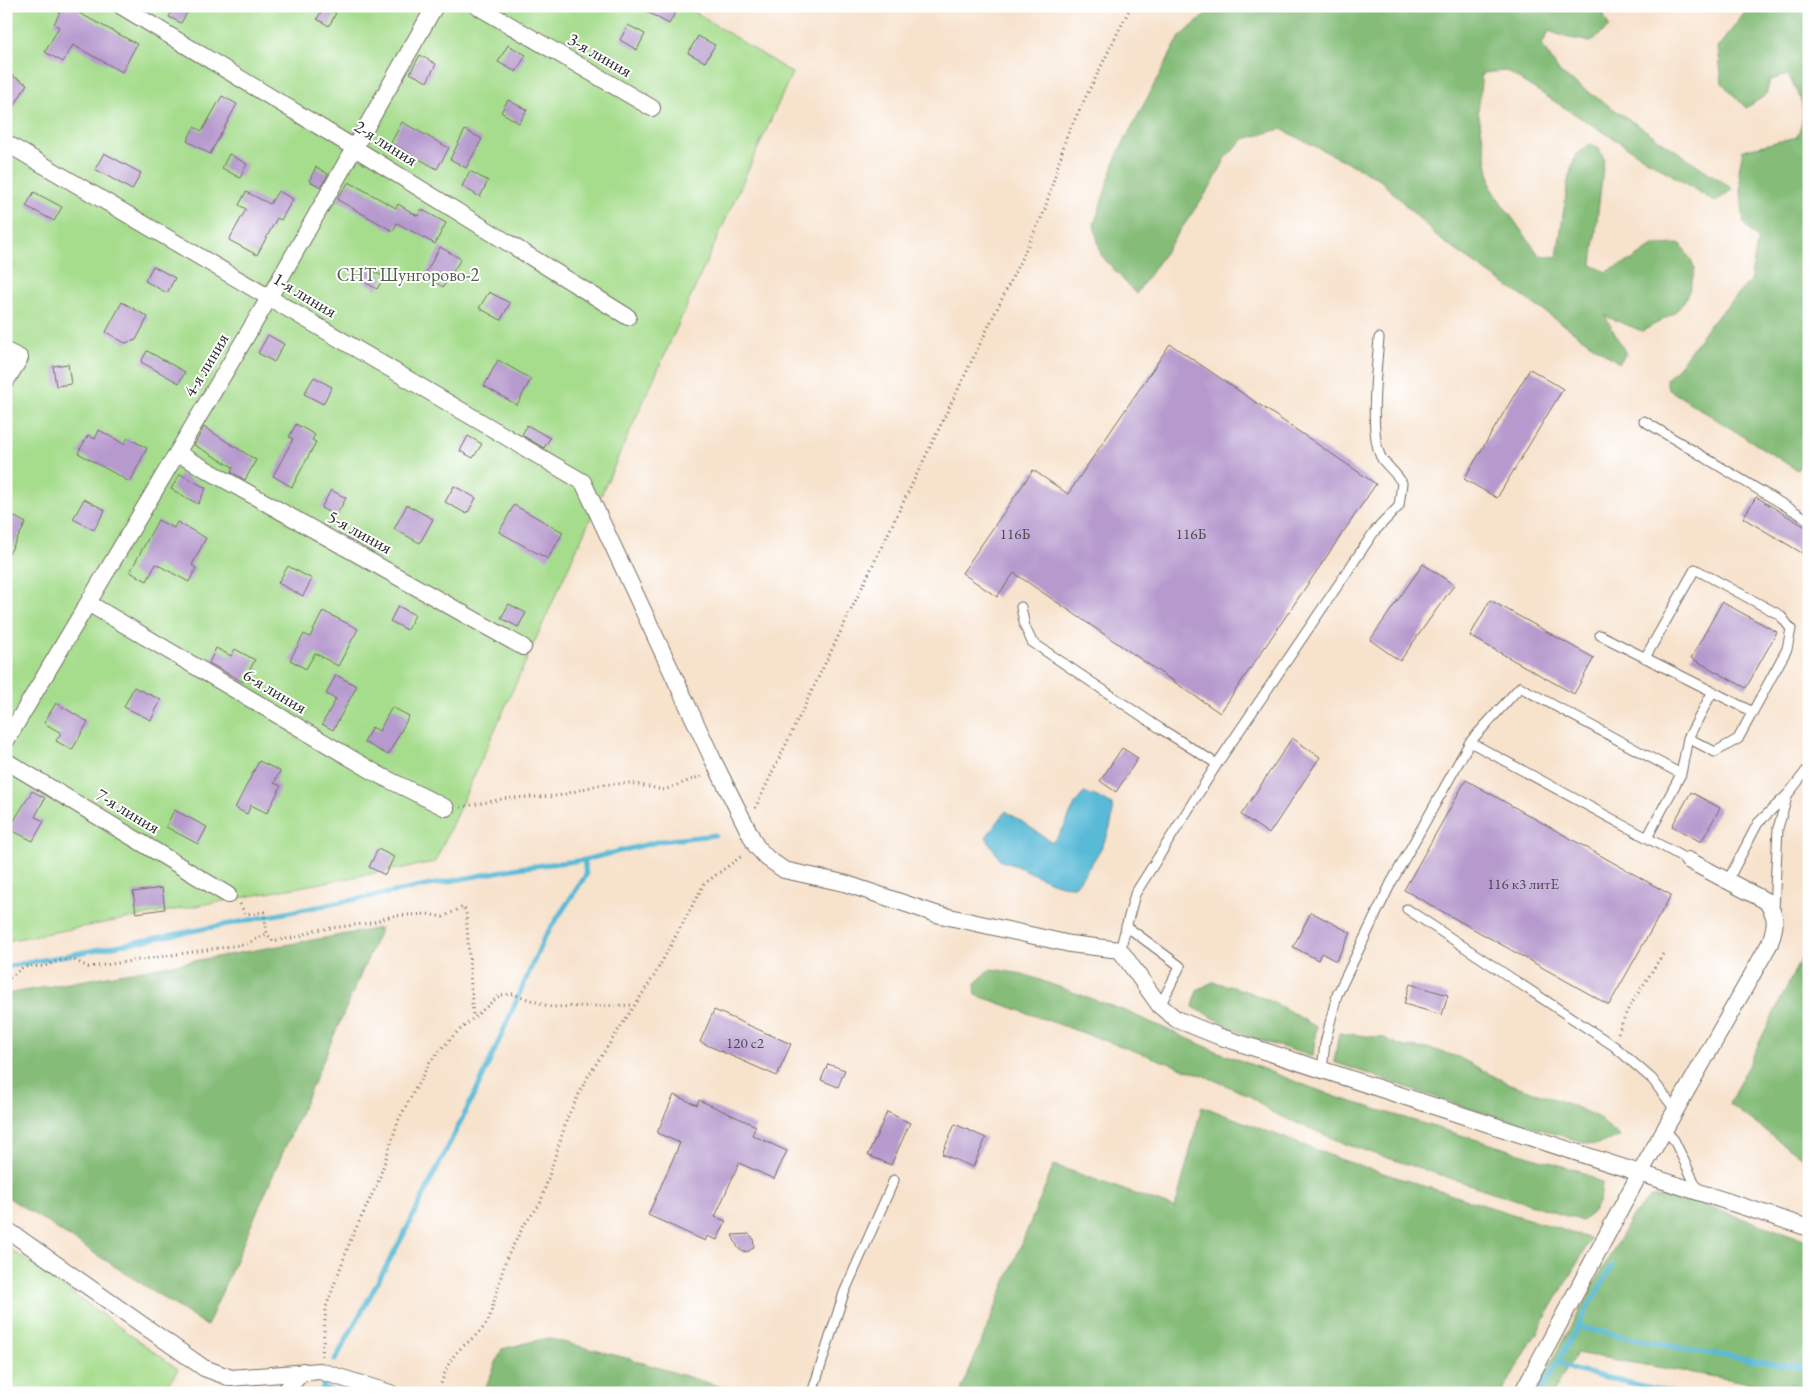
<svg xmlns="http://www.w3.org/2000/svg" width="1815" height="1399" font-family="'EB Garamond',serif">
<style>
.green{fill:#a6dd8d;stroke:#68845c}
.forest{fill:#84bc78;stroke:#587452}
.water{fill:#58bad7;stroke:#427281}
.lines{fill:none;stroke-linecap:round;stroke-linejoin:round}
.stream{stroke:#58bad7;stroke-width:5}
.building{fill:#b69acd}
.lane-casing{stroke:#726b63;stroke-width:11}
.street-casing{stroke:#726b63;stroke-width:18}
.path{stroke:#726b63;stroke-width:3;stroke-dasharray:1 4;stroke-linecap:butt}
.lane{stroke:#fff;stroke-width:9}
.street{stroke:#fff;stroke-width:16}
.labels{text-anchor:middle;stroke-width:4;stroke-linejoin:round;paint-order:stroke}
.number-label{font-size:15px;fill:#4e4754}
.street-label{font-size:18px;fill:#2b2b2b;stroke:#fff}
.park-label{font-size:18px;fill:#506048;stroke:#fff}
</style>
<rect width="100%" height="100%" fill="#fff"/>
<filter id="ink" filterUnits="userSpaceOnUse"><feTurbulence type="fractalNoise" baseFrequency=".02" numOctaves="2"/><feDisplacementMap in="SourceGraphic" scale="10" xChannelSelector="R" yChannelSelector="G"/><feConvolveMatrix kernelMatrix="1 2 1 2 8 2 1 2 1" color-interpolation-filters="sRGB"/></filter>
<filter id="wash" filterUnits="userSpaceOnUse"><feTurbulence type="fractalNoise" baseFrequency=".0096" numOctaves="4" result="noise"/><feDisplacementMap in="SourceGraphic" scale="20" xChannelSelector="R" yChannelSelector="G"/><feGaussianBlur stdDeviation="1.12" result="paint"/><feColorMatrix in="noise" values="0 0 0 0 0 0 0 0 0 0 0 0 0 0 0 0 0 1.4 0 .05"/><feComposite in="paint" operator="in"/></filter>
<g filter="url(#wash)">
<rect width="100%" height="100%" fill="#f7e2cc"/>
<!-- green -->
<path class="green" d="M6,6H685L792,73L435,862L6,941Z
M6,1246L178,1369L163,1393H6Z"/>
<!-- forest -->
<path class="forest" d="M1215,6H1600L1609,27L1591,42L1565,37L1549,31L1542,45L1560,73L1733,189L1715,202L1506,71L1482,73L1478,111L1492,190L1539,255L1557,257L1568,181L1575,156L1590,144L1598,147L1604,159L1592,265L1606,272L1632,260L1654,245L1681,244L1695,268C1687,309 1677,313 1642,331L1605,316L1626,354L1619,363L1441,240L1378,178L1281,129L1244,139L1226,157L1213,183L1136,294L1101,255L1094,225L1117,155L1179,38Z
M1750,6L1809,8V456L1797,470L1668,389L1666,380L1680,365L1710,324L1750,281L1758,239L1744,224L1739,170L1743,150L1797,137C1808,110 1802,99 1788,75L1770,80L1766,95L1746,108L1722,83L1718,47Z
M381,928L207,1326L6,1196V994Z
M1809,942V1163L1729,1104Z
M991,969L1023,974L1125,1011L1216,1051L1336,1097L1579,1171L1602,1183C1601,1201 1597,1210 1582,1221L1348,1145L1271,1112L1250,1096L1205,1076L976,995L975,983Z
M1213,982C1257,992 1278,1004 1316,1027L1313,1056L1251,1038L1193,1007L1197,990Z
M1339,1033L1384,1038L1404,1047L1432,1049L1458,1057L1505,1082L1569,1104L1597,1117L1620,1137L1594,1145L1467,1108L1334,1062Z
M1202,1106L1339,1159L1591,1239L1502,1393H960L1054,1165L1175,1208Z
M1650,1197H1679L1809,1241V1393L1576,1353L1553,1393H1534L1631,1218Z
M547,1338L630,1359L741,1393H483L502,1349Z"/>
<!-- water -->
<path class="water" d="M1084,793C1094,795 1103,799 1112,805C1117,830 1091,866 1075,886C1049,887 1027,867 1001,861L986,837L1006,811L1052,842C1068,829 1069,807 1084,793Z"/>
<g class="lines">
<!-- stream -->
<path class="stream" d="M6,967L518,868L584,860L661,841L715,835
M1577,1327L1695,1351L1809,1369
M335,1360L405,1232L482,1079L544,938L586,875L584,860
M1558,1362L1574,1370L1673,1393
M323,1388L337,1393
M320,1393L326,1380
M1540,1393L1612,1266"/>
</g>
<g id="blocks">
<!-- building -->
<path class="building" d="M63,6H83L79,13L137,44L122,72L73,45L63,62L45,52L59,27L54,24Z
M175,6H191L181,23L169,17Z
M637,6H679L669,24Z
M324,7L336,13L329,26L317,19Z
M628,25L645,34L637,50L620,40Z
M698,36L715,45L705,62L688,53Z
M508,45L526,55L516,72L498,62Z
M420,55L436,64L427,82L410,73Z
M6,72L27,84L6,121Z
M222,96L237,104L210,154L187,141L194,127L202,131Z
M508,100L527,110L519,123L501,112Z
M402,122L449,148L437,169L391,143Z
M465,130L482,139L466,168L450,159Z
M104,153L141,173L132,190L95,169Z
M229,154L247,164L240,178L222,168Z
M316,167L328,174L321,187L309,181Z
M470,171L488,181L480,197L462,186Z
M349,182L396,208L398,204L418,216L421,209L446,223L435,244L397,223L393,231L338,200V197Z
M278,191L293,199L281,220L277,218L257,255L229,240L246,209L239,205L246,192L270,204Z
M34,192L62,207L54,221L26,206Z
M440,247L461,259L443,287L424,276Z
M153,266L175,278L167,293L145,281Z
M368,268L384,277L377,289L361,280Z
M489,292L510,303L501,320L479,308Z
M122,302L148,317L136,340L125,343L106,332Z
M268,335L284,344L274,362L258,353Z
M1170,344L1376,484L1220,713L1014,573L997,597L962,573L1033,470L1068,494Z
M147,351L185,372L179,383L141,362Z
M498,360L531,379L517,405L484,386Z
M68,364L71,384L56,386L53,366Z
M1530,369L1563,389L1497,498L1464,479Z
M314,377L332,387L323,404L304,394Z
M296,424L315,435L312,440L316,442L292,487L273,476L293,439L289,437Z
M527,425L550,438L544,448L522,435Z
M204,427L256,460L245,480L231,472L233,467L194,445Z
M99,430L124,444L128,438L147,448L130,482L78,453L88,435L95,439Z
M468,436L482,444L473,458L460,451Z
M180,474L206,488L198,504L171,489Z
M454,486L476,498L467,514L445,502Z
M331,490L346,498L336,516L321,508Z
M1756,497L1809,529V542L1802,553L1743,518Z
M84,499L105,510L94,530L73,519Z
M407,505L433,519L420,543L394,529Z
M514,505L563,532L548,559L499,532Z
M6,512L26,523L6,559Z
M158,520L174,528L177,522L206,538L192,565L196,568L189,582L156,564L147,581L130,572Z
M1423,564L1454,585L1400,661L1370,640Z
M288,566L312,579L303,596L278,583Z
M1490,600L1594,658L1574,694L1470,636Z
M1722,602L1777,632L1746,688L1691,658Z
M509,604L526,613L518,627L501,618Z
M398,606L415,615L407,630L390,621Z
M323,611L358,629L338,666L315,653L306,669L290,660L304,634L310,637Z
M216,648L231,656L235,649L255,660L243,682L209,663Z
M336,675L357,686L333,730L322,724L336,699L326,694Z
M134,687L161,700L151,720L124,707Z
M56,703L88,722L72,750L56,741L61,733L44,723Z
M392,707L409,716L388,755L364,742L372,727L379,731Z
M1292,738L1320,757L1269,834L1241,815Z
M1122,748L1138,758L1116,792L1100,781Z
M259,761L280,771L274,783L281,786L267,813L251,805L247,814L235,808Z
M1466,780L1671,895L1609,1005L1404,890Z
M32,791L45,798L35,817L44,821L33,841L9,829Z
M1691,792L1720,808L1701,842L1672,826Z
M174,810L207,827L198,844L166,827Z
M378,849L394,857L385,875L369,867Z
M162,888L165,909L136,913L133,892Z
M1311,912L1351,933L1336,961L1321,953L1318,960L1293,947Z
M1410,984L1448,995L1442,1015L1404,1004Z
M714,1010L791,1044L777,1076L700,1042Z
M828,1064L845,1070L838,1087L821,1080Z
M674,1095L697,1105L699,1100L756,1126L752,1135L787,1151L774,1179L739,1163L715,1217L726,1221L717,1240L707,1236L705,1241L648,1215L680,1143L657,1133Z
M887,1112L910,1123L891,1165L868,1155Z
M955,1124L986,1138L973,1167L942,1154Z
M749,1234L753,1238L754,1247L749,1251L743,1252L738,1248L732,1235Z"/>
</g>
</g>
<g filter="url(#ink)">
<use href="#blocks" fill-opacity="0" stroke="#726b63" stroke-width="1"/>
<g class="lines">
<!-- lane casing -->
<g class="lane-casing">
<path id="lane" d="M1644,421L1809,520
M1021,607L1025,627L1032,642L1161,729L1217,764
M1600,635L1753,712
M1645,658L1695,569L1780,615L1791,629L1787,649L1738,739L1715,752L1688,738
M1470,742L1688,860
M1647,838L1681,774L1688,738L1713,691
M1728,880L1758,823L1789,793L1809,767
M1407,909L1614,1046L1652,1079L1676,1111
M1774,910L1778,828L1788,794
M1126,926L1180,966L1160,1006
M1120,950L1135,894L1217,764L1374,532L1399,506L1402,483C1397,474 1388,467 1382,459C1368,436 1377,365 1379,338
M1322,1070L1325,1043L1337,995L1391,883L1470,742L1520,687L1681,774
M1665,1130L1674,1140L1699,1192
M812,1393L844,1293L894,1180"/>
</g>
<!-- street casing -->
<g class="street-casing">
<path id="street" d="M121,6L353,147L628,317
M477,6L652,108
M6,143L583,482L714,762L756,846L767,858L784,870L844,883L936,914L1070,944L1120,950L1160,1006L1176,1019L1218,1036L1809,1228
M6,351L20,358L6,381
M177,453L523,647
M88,603L381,776L446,808
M6,741L269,298L435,6
M6,761L228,895
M6,1229L204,1368L231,1378L320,1371L390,1393
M284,1393L303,1371
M1522,1393L1640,1173L1770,943C1776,924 1778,918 1766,901L1688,860"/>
</g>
<!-- path -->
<path class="path" d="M461,807L508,798L558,796L598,785L630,783L664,790L704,775
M755,808L1044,212L1067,135L1131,6
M240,904L245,914L264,912L267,934L273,941L298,937L315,930L371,923L392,916L427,914L443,917L463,907L466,911L473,1017
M6,981L23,967L45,966L58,961L72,959L88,967L98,966L246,944L267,934
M1618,1033L1628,1009L1663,954
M322,1356L326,1307L351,1239L378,1182L399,1119L430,1062L454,1035L500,995L513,994L551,1007L634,1005
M438,1393C443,1379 446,1365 456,1353C466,1342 482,1333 489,1319L506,1259L524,1225L540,1204L568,1116L587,1078L654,976L704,884L743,855"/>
<!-- lane -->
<use href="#lane" class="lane"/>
<!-- street -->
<use href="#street" class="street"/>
</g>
</g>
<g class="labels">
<!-- number labels -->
<g class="number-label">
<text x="1015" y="539">116Б</text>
<text x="1191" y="539">116Б</text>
<text x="1523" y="889">116 к3 литЕ</text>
<text x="745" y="1048">120 с2</text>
</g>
<!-- street labels -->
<g class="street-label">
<text transform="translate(600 55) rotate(30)" y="6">3-я линия</text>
<text transform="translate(386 143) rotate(32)" y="6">2-я линия</text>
<text transform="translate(305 295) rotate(31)" y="6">1-я линия</text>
<text transform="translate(206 365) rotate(-59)" y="6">4-я линия</text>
<text transform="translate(360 532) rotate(29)" y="6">5-я линия</text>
<text transform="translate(275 691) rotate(31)" y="6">6-я линия</text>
<text transform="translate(128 811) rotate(31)" y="6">7-я линия</text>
</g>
<!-- park labels -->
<g class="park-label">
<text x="408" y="281">СНТ Шунгорово-2</text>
</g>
</g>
<!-- margin -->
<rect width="1815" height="1399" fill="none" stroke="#fff" stroke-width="25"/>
</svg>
